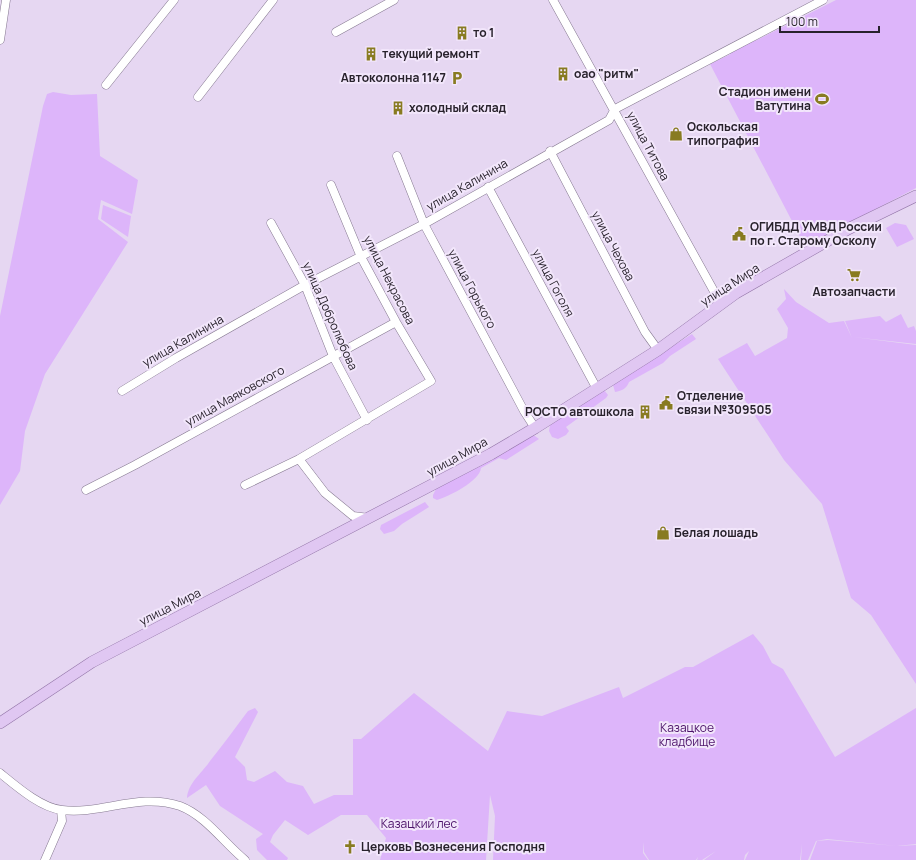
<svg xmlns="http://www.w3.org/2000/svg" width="916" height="860" font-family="Manrope,sans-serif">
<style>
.green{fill:#ddb5fa}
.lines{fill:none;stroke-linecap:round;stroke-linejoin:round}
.minor-casing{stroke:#867991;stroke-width:9}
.major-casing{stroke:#9375a8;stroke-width:12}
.minor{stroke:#fff;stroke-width:8}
.major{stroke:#e0c7f2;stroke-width:11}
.labels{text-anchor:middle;stroke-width:4;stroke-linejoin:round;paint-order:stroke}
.poi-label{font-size:12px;font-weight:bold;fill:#28222c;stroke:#f2e6fb;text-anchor:start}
.street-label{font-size:12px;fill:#28222c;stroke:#f2e6fb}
.park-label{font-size:12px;fill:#4c1369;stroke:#f2e6fb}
</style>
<rect width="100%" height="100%" fill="#e6d7f2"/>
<!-- green -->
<path class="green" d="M836,0H916V188L805,246L710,64L731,54L728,53L740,45L757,40Z
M53,92L71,95L97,94L100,156L138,180L132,214L101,200L98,219L128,242L45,374L25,431L20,471L0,505V316L43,106L47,94Z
M103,205L131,216L128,237L101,219Z
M895,223L906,225L914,239L897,247L886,228Z
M784,289L796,302L829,323L844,321L852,338L845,321L880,316L886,322L901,314L908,328L914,326L916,331V344L853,337L916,345V684L871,615L851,598L822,504L784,460L718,359L747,343L755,356L787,338L788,328L777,309L786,299Z
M692,334L696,339L670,356L663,363L629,382C627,388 622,391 615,392L613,385L616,382Z
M604,390L608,395L606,398L566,427L569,431L566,435L558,439L552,437L549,431L550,425Z
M529,436H535L539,439L506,460L499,458L481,468C480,481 448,497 437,500L433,498V495L436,489Z
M425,502L429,507L402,524L394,531L384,534L380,529L381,525Z
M753,634L763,646L772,663L783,669L835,757L916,708V844L897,846L827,839L816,841L808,860H801L802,844L800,860H745L749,851L745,855L744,860H704L716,851L702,860H697L698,857L696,860H649L644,852V842L643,853L648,860H582V850V860H493L495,816L490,795L486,860H380L386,838L367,815H341L308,835L285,820L273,835L270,842L288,858L287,860H267L257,850L256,839L263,834L220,806L206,785L187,798C188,783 202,773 210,761C223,745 235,728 248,711L255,708L258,712L256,716L235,757L245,767L247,780L254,782L275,771L287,782L303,786L314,804L334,795H353V739H361L414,693L488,751L507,711L542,716L619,687L623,698L685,667H693Z
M828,840L897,846L916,845V860H810L817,841Z"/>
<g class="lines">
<!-- minor casing -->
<g class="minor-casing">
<path id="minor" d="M553,0L721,304
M336,32L394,0
M0,40L6,0
M106,85L174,0
M198,97L273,0
M550,151L645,332L658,350
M397,156L424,224L524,411L535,428
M488,187L597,389
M271,223L305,285L333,356L367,420
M122,391L176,358L305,285L424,224L609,120L615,109L823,0
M299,459L325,493L353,516L369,518
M245,485L299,459L431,381L396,322L361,257L331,185
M86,490L135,465L396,322
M0,773C16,786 41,808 62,810C101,815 139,792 180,806C206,816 224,843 245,860
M45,860L62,821L61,810"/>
</g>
<!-- major casing -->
<g class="major-casing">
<path id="major" d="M0,723L92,662L491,454L535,428L658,350L736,293L848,229L916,196"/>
</g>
<!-- minor -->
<use href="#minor" class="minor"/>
<!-- major -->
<use href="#major" class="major"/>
</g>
<!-- icons -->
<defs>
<g id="building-bare" transform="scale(1.08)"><path d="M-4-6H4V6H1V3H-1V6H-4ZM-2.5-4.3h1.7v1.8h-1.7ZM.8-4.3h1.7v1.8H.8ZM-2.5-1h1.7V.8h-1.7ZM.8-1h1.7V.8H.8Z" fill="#887b21" stroke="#f2e6fb" stroke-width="2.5" paint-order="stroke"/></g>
<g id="parking-bare" transform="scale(1.08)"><path d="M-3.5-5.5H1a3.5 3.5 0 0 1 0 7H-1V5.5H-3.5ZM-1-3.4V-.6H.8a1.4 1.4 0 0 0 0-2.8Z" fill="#887b21" stroke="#f2e6fb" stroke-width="2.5" paint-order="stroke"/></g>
<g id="stadium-bare" transform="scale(1.08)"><path d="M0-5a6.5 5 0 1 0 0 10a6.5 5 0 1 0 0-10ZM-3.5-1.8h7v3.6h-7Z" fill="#887b21" stroke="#f2e6fb" stroke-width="2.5" paint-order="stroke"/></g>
<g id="shop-bare" transform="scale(1.08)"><path d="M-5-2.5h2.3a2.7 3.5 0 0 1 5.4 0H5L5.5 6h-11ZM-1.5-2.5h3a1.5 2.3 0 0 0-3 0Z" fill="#887b21" stroke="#f2e6fb" stroke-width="2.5" paint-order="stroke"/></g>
<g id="civic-bare" transform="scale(1.08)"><path d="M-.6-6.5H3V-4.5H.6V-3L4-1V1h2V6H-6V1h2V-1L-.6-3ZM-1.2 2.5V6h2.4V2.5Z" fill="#887b21" stroke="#f2e6fb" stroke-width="2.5" paint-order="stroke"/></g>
<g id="supermarket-bare" transform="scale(1.08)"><path d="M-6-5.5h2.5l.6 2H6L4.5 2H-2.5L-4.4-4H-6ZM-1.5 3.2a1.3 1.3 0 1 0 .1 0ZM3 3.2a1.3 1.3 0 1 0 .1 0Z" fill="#887b21" stroke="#f2e6fb" stroke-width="2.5" paint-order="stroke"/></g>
<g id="church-bare" transform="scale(1.08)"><path d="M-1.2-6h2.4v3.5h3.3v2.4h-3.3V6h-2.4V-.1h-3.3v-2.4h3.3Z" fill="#887b21" stroke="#f2e6fb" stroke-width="2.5" paint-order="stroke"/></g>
</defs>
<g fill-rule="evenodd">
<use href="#building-bare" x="462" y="33"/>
<use href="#building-bare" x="371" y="54"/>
<use href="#building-bare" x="563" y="74"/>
<use href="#parking-bare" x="457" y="78"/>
<use href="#stadium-bare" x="822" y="99"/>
<use href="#building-bare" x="398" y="108"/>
<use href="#shop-bare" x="676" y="134"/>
<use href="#civic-bare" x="739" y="234"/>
<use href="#supermarket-bare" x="854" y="275"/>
<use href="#civic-bare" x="666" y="403"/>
<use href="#building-bare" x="645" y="412"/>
<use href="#shop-bare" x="663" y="533"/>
<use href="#church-bare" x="350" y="847"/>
</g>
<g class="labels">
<!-- poi labels -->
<g class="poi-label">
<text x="473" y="37">то 1</text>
<text x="382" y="58">текущий ремонт</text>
<text x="574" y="78">оао "ритм"</text>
<text x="446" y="82" text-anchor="end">Автоколонна 1147</text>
<text x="811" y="96" text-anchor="end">Стадион имени<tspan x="811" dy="14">Ватутина</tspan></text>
<text x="409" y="112">холодный склад</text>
<text x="687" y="131">Оскольская<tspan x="687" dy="14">типография</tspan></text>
<text x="750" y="231">ОГИБДД УМВД России<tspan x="750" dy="14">по г. Старому Осколу</tspan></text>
<text x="854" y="296" text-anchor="middle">Автозапчасти</text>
<text x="677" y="400">Отделение<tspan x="677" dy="14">связи №309505</tspan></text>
<text x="634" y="416" text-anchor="end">РОСТО автошкола</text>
<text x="674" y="537">Белая лошадь</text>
<text x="361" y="851">Церковь Вознесения Господня</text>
</g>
<!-- street labels -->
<g class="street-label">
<text transform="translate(648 146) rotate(62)" y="4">улица Титова</text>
<text transform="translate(467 185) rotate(-30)" y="4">улица Калинина</text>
<text transform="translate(613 246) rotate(62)" y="4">улица Чехова</text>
<text transform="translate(389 280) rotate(63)" y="4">улица Некрасова</text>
<text transform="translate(553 283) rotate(62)" y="4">улица Гоголя</text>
<text transform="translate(730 285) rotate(-33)" y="4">улица Мира</text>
<text transform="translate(472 289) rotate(62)" y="4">улица Горького</text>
<text transform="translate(330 316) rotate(66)" y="4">улица Добролюбова</text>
<text transform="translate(183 341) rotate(-30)" y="4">улица Калинина</text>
<text transform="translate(235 396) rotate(-29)" y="4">улица Маяковского</text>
<text transform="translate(457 457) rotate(-29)" y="4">улица Мира</text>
<text transform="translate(170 607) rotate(-27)" y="4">улица Мира</text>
</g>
<!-- park labels -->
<g class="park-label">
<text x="687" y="732">Казацкое<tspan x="687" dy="14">кладбище</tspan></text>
<text x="419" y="828">Казацкий лес</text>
</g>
</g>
<!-- scale -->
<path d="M780 26v6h99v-6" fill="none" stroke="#28222c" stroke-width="2"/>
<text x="786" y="26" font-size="12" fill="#28222c" stroke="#f2e6fb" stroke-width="3" paint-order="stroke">100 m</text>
</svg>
